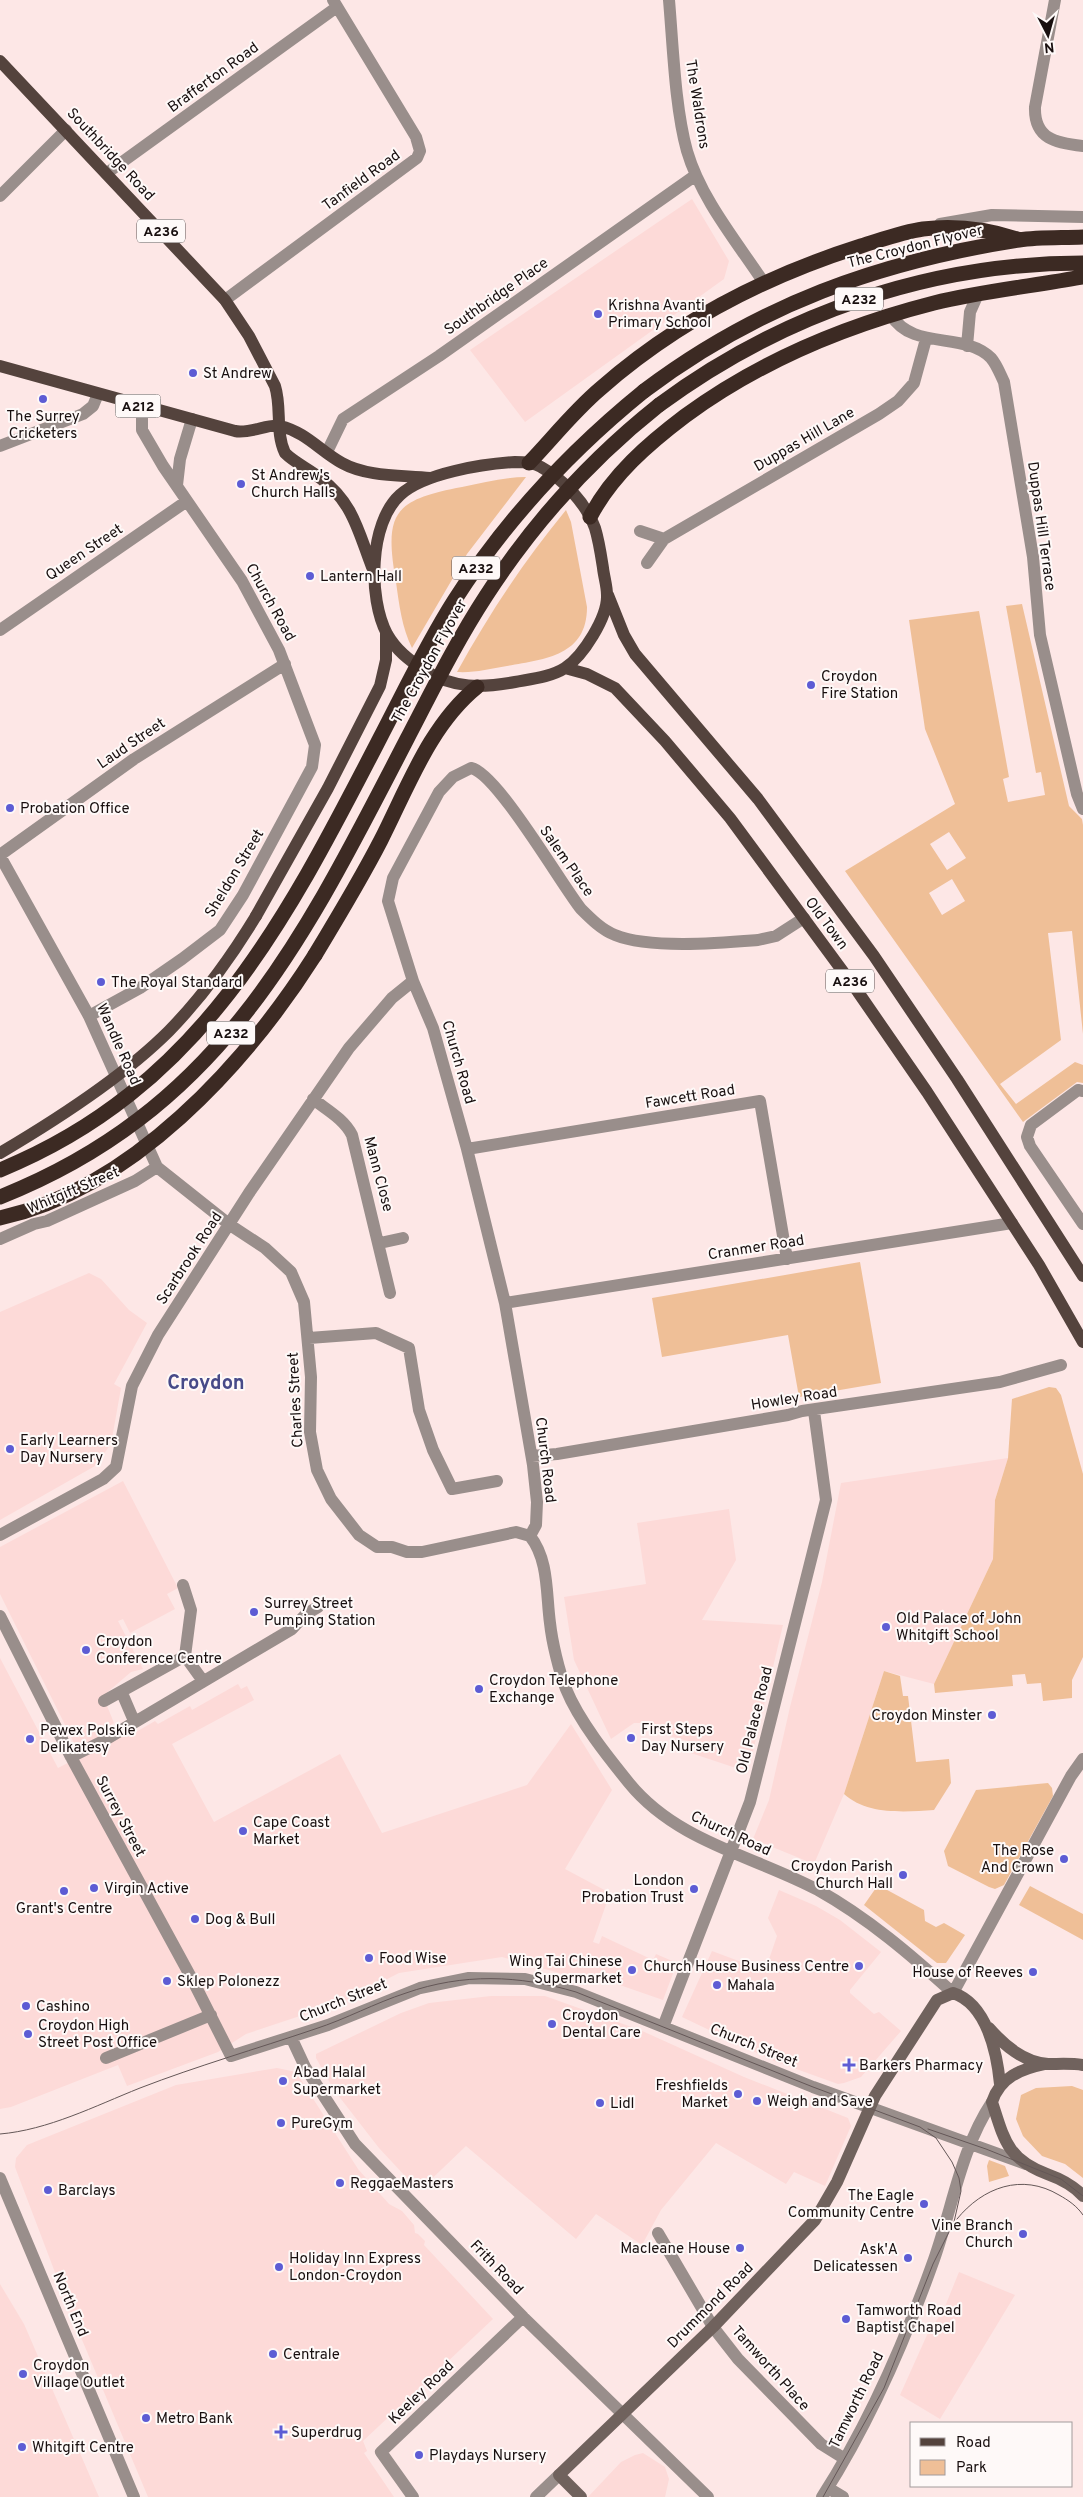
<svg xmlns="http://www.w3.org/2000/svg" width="1083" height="2497" font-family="Overpass,sans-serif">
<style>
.built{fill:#fddad8}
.green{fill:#efbf97;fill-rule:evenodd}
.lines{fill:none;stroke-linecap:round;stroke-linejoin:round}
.street{stroke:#998e8b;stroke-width:12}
.secondary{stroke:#70625d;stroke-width:12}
.primary{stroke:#54433d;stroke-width:12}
.highway{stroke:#3c2a23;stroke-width:15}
.tram{stroke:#645757;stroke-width:1}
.primary-bridge{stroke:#54433d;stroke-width:12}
.highway-bridge{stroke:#3c2a23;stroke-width:15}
.poi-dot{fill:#5d5cd4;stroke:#fef9f8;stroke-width:2}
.labels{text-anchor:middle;stroke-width:4;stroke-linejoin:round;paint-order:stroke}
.shield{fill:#fef9f8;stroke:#5d5555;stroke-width:1}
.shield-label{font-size:14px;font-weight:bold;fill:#180f0f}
.street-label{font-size:15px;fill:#180f0f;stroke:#fef9f8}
.poi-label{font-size:15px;fill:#180f0f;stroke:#fef9f8;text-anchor:start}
.district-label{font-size:20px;font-weight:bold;fill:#474a88;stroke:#fef9f8}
</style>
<rect width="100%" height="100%" fill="#fde7e6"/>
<!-- built -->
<path class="built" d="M692,199L729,261L724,279L525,422L470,350Z
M89,1273L101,1279L129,1310L147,1323L114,1384L121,1388L111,1444L95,1466L0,1520V1312Z
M1008,1458L995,1500L993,1559L934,1684L884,1671L844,1794L814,1864L753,1839L769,1800L790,1707L822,1582L841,1483Z
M123,1481L178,1588L167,1594L175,1609L130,1633L123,1619L118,1621L143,1669L131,1672L103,1696L114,1723L98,1732L101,1738L77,1749L0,1594V1547Z
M729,1509L736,1560L702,1620L783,1625L748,1772L685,1751L688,1741L645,1729L646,1723H634L611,1739L574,1660L564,1597L646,1584L637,1523Z
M0,1658L58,1768L134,1729L136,1732L155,1721L158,1724L190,1706L192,1710L238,1684L241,1689L247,1686L254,1700L172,1744L214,1822L340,1754L382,1833L527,1785L571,1724L612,1790L565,1869L610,1893L593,1942L599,1944L602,1936L653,1960L656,1954L677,1963L663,2000L591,1975L588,1981L502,1957L399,1973L342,2002L246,2034L218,2052L127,2086L118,2065L11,2107L0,2109Z
M779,1890L816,1906L840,1920L881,1952L850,1990V1993L874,2014L879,2012L901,2031L861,2077L844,2083L838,2084L774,2061L682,2017L712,1951L765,1971L777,1936L768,1918Z
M491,1996H545L640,2030L744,2077L848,2118L851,2126L825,2186L794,2172L786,2184L716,2143L661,2210L642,2245L596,2214L576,2239L466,2146L419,2191L379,2148L334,2090L316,2058V2054L401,2013L429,2003Z
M277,2068L296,2072L358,2169L389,2204L402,2211L414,2225L415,2233L418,2234L425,2241L424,2245L493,2319L363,2441L367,2451L364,2453L394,2497H148L67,2304L15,2167L16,2158L27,2145L176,2085Z
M959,2272L1015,2295L940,2419L900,2395L927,2335L944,2309Z
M0,2284L24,2324L99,2497H0Z
M643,2453L665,2467L669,2479L665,2497H588L621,2462L635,2455Z"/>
<!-- green -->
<path class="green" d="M526,477L467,554L412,648C402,628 399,604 396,582C384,513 393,500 462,487C483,483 505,477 526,477Z
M566,510L571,522L587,607C587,656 545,659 507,666C490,669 474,673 457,672C489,614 524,561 566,510Z
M1022,604L1069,806L1082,819L1083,825V1034L1072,931L1048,933L1061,1040L1000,1084L1016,1104L1075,1062L1083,1065V1083L1077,1082L1023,1122L845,871L955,804L925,729L909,620L979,611L1009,777L1003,779L1008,802L1045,795L1041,772L1036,773L1006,606ZM949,832L966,858L947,870L930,844ZM952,879L965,901L942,915L929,893Z
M860,1262L881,1383L799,1397L788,1335L662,1357L652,1298Z
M1049,1387L1056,1388L1061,1395L1083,1474V1657L1072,1680V1698L1043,1701L1041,1683L1027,1684L1025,1674L1012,1675L1013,1686L935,1693L934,1684L993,1559L995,1500L1008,1458L1012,1399Z
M884,1671L900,1676L903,1696H908L916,1762L949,1759L951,1783L934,1810C904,1812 867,1815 844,1794Z
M1048,1783L1052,1788L1053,1796L1004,1885L995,1889L989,1887L948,1866L944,1851L976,1790Z
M878,1885L924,1910L925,1921L936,1927L944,1923L965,1935L946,1963H937L864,1905Z
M1030,1886L1083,1914V1940L1019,1905Z
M1072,2086L1083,2090V2178L1065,2164L1042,2156L1023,2136L1016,2119L1021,2095L1036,2088Z
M989,2160L1005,2166L1009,2176L989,2182L987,2166Z"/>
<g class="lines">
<!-- street -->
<path class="street" d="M669,0C673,46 675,108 687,151C701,199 737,242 764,283
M1055,0L1035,107C1034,139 1056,143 1083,146
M107,173L337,7
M0,196L66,130
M940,224L992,215L1083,217
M225,300L417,158L420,151L416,137L333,0
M891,315C913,351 964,331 991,358C997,365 1000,374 1004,382L1033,557L1040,635L1077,794L1083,809
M967,346L970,312L978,294
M0,446L83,414L93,406L98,394
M327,452L343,419L439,356L696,175
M177,485L180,459L192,419
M640,531L664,539L879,414L898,401L914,383L926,339
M647,563L664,539
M0,630L187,501
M0,855L134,759L285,664
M0,856L89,1016L157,1167L230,1225L265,1248L291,1272L304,1302L311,1377L310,1432L317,1470L331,1499L359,1535L377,1547H392L407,1552H422L516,1532L530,1536
M89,1016L140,988L182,959L220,930L243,895L312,767L315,745L279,650L242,581L163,466L142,430V407
M1083,1091L1078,1090L1031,1125L1027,1137L1030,1146L1083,1224
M313,1099C327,1110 344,1119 352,1135L390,1293
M467,1149L760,1101L787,1259
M0,1239L34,1224L47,1221L135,1181L157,1167
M380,1243L403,1238
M505,1303L1012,1223
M309,1338L376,1333L409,1348L419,1410L433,1450L452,1489L497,1481
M532,1456L557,1454L788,1415L802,1411L1000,1382L1061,1365
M0,1535L103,1479L116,1467L132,1386L158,1335L249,1193L349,1048L392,998L413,981
M530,1536L536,1525L537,1502L533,1465L505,1303L467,1149L433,1028L413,981L388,901L393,878L439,792L453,777L471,768C497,773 561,884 581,909C591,919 602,930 615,935C649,949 720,943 758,940L776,936L804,918
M530,1536C549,1560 546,1594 550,1623C552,1642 559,1671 566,1689C579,1721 608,1757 629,1783C677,1842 754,1856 818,1890C868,1918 911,1955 953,1993L1071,1776L1083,1759
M0,1616L71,1757L192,1979L231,2056L328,2025L420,1988L469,1978L525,1979L576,1992L813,2087L1026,2164
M185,1656L203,1681
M122,1693L134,1721
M104,1701L185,1656L191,1610L183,1585
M71,1757L103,1741L292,1629L306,1614L318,1607
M663,2027L750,1802L826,1500L814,1411
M291,2037L305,2067L355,2144L523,2317L708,2497
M106,2058L211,2015
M0,2178L134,2497
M658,2233L713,2327L738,2359L821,2444L845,2459
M828,2488L843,2497
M413,2497L381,2452L523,2317
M536,2497L559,2475
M822,2497C869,2424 903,2346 932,2265C952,2211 960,2150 992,2102"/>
<!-- secondary -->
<path class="secondary" d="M989,2028C1004,2045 1023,2062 1048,2064C1059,2064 1072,2063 1083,2065
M1045,2064C1021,2069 1000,2077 992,2102C1004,2139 1007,2159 1047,2174C1061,2179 1073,2185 1083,2196
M581,2497L559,2475L713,2327L815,2220L837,2182L875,2096L937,2000L953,1993C987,2004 997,2053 1000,2084"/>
<!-- primary -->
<path class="primary" d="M0,61L225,300L249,336L275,386C282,408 275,432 285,453C295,463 309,469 320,478C353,502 358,531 372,567
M0,366L235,431C251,434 269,423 280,426C306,432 320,451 342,463C367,477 402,475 430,478
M515,462C523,462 533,462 541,467C563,479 586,503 595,528C599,541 601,555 603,568C604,577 607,586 607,595C608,617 583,656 565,668C551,677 531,679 515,682C482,688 454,689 424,670C409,660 396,650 387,634C368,598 369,523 400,495C424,473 483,464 515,462Z
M608,595L624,635L635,654L758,799L874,956L957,1079L1083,1276
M565,668L587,674L615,688L665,741L730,818L858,992L927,1092L1039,1265L1083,1342
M256,916L328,788L380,686L386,660V633"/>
<!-- highway -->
<path class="highway" d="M644,391C758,305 878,262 1019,240C1039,237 1062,238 1083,237
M659,405C782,314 929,263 1083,263
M529,463C552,439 574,411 600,389C675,323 766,276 861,246C881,240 902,232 923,229C957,225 988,229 1020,240
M590,517C612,475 648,444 685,416C760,361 844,326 934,303C983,291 1034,286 1083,277
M315,955C338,917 361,879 381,840C408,787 430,725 477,687"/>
<!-- tram -->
<path class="tram" d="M928,2129L986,2149L1061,2179L1083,2196
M0,2134C48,2130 95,2106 140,2088C197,2066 256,2049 315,2029C346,2019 375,2003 406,1993C463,1973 519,1975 576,1992L813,2087L920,2127L936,2138L952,2162L959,2178L961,2191L954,2222L933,2264L884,2388L823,2497
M957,2219C983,2187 1022,2173 1059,2195C1068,2200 1077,2206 1083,2215"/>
<!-- primary-bridge -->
<path class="primary-bridge" d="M0,1153C56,1120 123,1077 169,1031C203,996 231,957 256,916"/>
<!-- highway-bridge -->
<path class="highway-bridge" d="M0,1170C201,1088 286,920 380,738C404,692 426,645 454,601C505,521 570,451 644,391
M0,1197C222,1109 304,938 407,739C432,691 456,642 486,596C533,523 591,459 659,405
M0,1218C132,1189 245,1065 315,955"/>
</g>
<!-- markers -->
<g class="poi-dot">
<circle cx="598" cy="314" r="5"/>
<circle cx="193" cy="373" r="5"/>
<circle cx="43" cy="399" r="5"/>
<circle cx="241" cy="484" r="5"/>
<circle cx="310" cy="576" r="5"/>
<circle cx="811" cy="685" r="5"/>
<circle cx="10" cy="808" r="5"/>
<circle cx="101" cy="982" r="5"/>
<circle cx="10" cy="1449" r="5"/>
<circle cx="254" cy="1612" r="5"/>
<circle cx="886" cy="1627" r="5"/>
<circle cx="86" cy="1650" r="5"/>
<circle cx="479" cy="1689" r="5"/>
<circle cx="992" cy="1715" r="5"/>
<circle cx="631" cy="1738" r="5"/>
<circle cx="30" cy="1739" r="5"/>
<circle cx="243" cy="1831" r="5"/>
<circle cx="1064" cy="1859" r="5"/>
<circle cx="903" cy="1875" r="5"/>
<circle cx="94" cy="1888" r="5"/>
<circle cx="694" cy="1889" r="5"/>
<circle cx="64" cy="1891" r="5"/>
<circle cx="195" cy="1919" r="5"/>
<circle cx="369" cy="1958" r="5"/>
<circle cx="859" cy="1966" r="5"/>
<circle cx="632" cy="1970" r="5"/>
<circle cx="1033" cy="1972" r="5"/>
<circle cx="167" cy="1981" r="5"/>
<circle cx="717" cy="1985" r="5"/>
<circle cx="26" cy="2006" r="5"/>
<circle cx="552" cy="2024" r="5"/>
<circle cx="28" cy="2034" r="5"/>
<path d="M846.5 2057.5h5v5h5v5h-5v5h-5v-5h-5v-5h5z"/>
<circle cx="283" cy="2081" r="5"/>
<circle cx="738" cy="2094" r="5"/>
<circle cx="757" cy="2101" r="5"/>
<circle cx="600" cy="2103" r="5"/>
<circle cx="281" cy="2123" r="5"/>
<circle cx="340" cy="2183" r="5"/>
<circle cx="48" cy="2190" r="5"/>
<circle cx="924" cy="2204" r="5"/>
<circle cx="1023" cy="2234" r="5"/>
<circle cx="740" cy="2248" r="5"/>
<circle cx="908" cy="2258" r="5"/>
<circle cx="279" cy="2267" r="5"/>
<circle cx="846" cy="2319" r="5"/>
<circle cx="273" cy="2354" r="5"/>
<circle cx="23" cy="2374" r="5"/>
<circle cx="146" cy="2418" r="5"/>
<path d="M278.5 2424.5h5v5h5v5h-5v5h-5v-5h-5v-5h5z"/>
<circle cx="22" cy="2447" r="5"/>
<circle cx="419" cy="2455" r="5"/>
</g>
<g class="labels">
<!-- shield labels -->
<g class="shield">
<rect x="137" y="219.5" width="48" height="23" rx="4"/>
<rect x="835" y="287.5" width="48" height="23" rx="4"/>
<rect x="115.5" y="394.5" width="45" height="23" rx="4"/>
<rect x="452" y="556.5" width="48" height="23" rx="4"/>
<rect x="826" y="969.5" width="48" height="23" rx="4"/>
<rect x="207" y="1021.5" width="48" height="23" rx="4"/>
</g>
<g class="shield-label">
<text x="161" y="236">A236</text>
<text x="859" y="304">A232</text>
<text x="138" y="411">A212</text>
<text x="476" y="573">A232</text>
<text x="850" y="986">A236</text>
<text x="231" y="1038">A232</text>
</g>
<!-- street labels -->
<g class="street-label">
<text transform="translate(213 77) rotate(-36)" y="5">Brafferton Road</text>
<text transform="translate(698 104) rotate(81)" y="5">The Waldrons</text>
<text transform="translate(111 154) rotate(47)" y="5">Southbridge Road</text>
<text transform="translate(361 180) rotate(-36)" y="5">Tanfield Road</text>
<text transform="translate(915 246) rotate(-14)" y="5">The Croydon Flyover</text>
<text transform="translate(496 296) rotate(-35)" y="5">Southbridge Place</text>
<text transform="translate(804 439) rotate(-30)" y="5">Duppas Hill Lane</text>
<text transform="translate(1042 526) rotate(82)" y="5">Duppas Hill Terrace</text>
<text transform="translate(84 552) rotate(-34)" y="5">Queen Street</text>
<text transform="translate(271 602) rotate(61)" y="5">Church Road</text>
<text transform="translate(429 661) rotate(-61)" y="5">The Croydon Flyover</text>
<text transform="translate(131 743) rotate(-34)" y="5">Laud Street</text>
<text transform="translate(567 861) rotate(55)" y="5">Salem Place</text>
<text transform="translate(234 873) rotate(-59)" y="5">Sheldon Street</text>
<text transform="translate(827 923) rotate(53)" y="5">Old Town</text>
<text transform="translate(119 1044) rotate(66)" y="5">Wandle Road</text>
<text transform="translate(459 1062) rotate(74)" y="5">Church Road</text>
<text transform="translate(690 1096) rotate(-9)" y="5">Fawcett Road</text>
<text transform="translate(379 1174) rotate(75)" y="5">Mann Close</text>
<text transform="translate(73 1190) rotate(-23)" y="5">Whitgift Street</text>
<text transform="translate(756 1247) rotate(-9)" y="5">Cranmer Road</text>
<text transform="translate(189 1258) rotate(-57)" y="5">Scarbrook Road</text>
<text transform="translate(794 1398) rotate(-9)" y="5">Howley Road</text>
<text transform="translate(295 1400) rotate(-93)" y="5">Charles Street</text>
<text transform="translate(546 1460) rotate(83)" y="5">Church Road</text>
<text transform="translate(754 1720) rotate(-76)" y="5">Old Palace Road</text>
<text transform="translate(121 1816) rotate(62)" y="5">Surrey Street</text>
<text transform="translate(731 1833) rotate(25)" y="5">Church Road</text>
<text transform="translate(343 2000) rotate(-22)" y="5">Church Street</text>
<text transform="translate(754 2045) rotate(22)" y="5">Church Street</text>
<text transform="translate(497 2267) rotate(46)" y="5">Frith Road</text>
<text transform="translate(71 2304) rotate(67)" y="5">North End</text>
<text transform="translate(710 2305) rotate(-45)" y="5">Drummond Road</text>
<text transform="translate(771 2368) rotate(48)" y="5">Tamworth Place</text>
<text transform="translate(421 2392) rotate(-44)" y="5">Keeley Road</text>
<text transform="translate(856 2400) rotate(-64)" y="5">Tamworth Road</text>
</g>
<!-- poi labels -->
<g class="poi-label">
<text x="608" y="310">Krishna Avanti<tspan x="608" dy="17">Primary School</tspan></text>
<text x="203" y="378">St Andrew</text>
<text x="43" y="421" text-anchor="middle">The Surrey<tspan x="43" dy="17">Cricketers</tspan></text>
<text x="251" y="480">St Andrew's<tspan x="251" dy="17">Church Halls</tspan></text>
<text x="320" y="581">Lantern Hall</text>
<text x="821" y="681">Croydon<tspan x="821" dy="17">Fire Station</tspan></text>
<text x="20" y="813">Probation Office</text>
<text x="111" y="987">The Royal Standard</text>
<text x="20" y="1445">Early Learners<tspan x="20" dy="17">Day Nursery</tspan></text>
<text x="264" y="1608">Surrey Street<tspan x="264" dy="17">Pumping Station</tspan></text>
<text x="896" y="1623">Old Palace of John<tspan x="896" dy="17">Whitgift School</tspan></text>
<text x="96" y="1646">Croydon<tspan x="96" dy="17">Conference Centre</tspan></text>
<text x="489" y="1685">Croydon Telephone<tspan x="489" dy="17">Exchange</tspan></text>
<text x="982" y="1720" text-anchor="end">Croydon Minster</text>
<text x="641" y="1734">First Steps<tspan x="641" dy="17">Day Nursery</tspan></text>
<text x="40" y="1735">Pewex Polskie<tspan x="40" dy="17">Delikatesy</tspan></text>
<text x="253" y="1827">Cape Coast<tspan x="253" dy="17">Market</tspan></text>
<text x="1054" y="1855" text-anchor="end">The Rose<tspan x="1054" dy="17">And Crown</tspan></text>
<text x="893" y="1871" text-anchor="end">Croydon Parish<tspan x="893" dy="17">Church Hall</tspan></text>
<text x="684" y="1885" text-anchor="end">London<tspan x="684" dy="17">Probation Trust</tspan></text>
<text x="104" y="1893">Virgin Active</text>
<text x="64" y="1913" text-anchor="middle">Grant's Centre</text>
<text x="205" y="1924">Dog &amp; Bull</text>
<text x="379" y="1963">Food Wise</text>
<text x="622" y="1966" text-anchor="end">Wing Tai Chinese<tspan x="622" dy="17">Supermarket</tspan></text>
<text x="849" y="1971" text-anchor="end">Church House Business Centre</text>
<text x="1023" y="1977" text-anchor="end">House of Reeves</text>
<text x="177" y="1986">Sklep Polonezz</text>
<text x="727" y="1990">Mahala</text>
<text x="36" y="2011">Cashino</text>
<text x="562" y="2020">Croydon<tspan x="562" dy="17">Dental Care</tspan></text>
<text x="38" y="2030">Croydon High<tspan x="38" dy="17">Street Post Office</tspan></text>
<text x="859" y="2070">Barkers Pharmacy</text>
<text x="293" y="2077">Abad Halal<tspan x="293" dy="17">Supermarket</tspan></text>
<text x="728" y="2090" text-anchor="end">Freshfields<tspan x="728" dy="17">Market</tspan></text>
<text x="767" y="2106">Weigh and Save</text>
<text x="610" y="2108">Lidl</text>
<text x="291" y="2128">PureGym</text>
<text x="350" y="2188">ReggaeMasters</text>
<text x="58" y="2195">Barclays</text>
<text x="914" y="2200" text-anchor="end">The Eagle<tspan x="914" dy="17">Community Centre</tspan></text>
<text x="1013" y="2230" text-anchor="end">Vine Branch<tspan x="1013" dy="17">Church</tspan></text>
<text x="730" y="2253" text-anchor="end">Macleane House</text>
<text x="898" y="2254" text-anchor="end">Ask'A<tspan x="898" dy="17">Delicatessen</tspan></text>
<text x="289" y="2263">Holiday Inn Express<tspan x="289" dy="17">London-Croydon</tspan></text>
<text x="856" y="2315">Tamworth Road<tspan x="856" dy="17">Baptist Chapel</tspan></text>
<text x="283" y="2359">Centrale</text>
<text x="33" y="2370">Croydon<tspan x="33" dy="17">Village Outlet</tspan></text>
<text x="156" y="2423">Metro Bank</text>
<text x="291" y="2437">Superdrug</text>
<text x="32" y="2452">Whitgift Centre</text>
<text x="429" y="2460">Playdays Nursery</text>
</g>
<!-- district labels -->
<g class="district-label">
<text x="206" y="1389">Croydon</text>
</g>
</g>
<!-- legend -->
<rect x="910" y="2422" width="162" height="65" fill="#fef9f8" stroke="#a29b9b"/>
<rect x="920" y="2438" width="25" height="8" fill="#54433d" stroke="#a29b9b"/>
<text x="956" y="2447" font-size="15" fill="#180f0f">Road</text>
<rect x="920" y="2460" width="25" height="15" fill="#efbf97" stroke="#a29b9b"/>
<text x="956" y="2472" font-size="15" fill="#180f0f">Park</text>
<!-- north arrow -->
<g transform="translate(1048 35) rotate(174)" stroke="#fef9f8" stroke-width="4" paint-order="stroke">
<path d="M0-4L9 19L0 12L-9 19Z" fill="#180f0f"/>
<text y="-8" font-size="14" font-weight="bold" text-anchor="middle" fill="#180f0f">N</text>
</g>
</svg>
